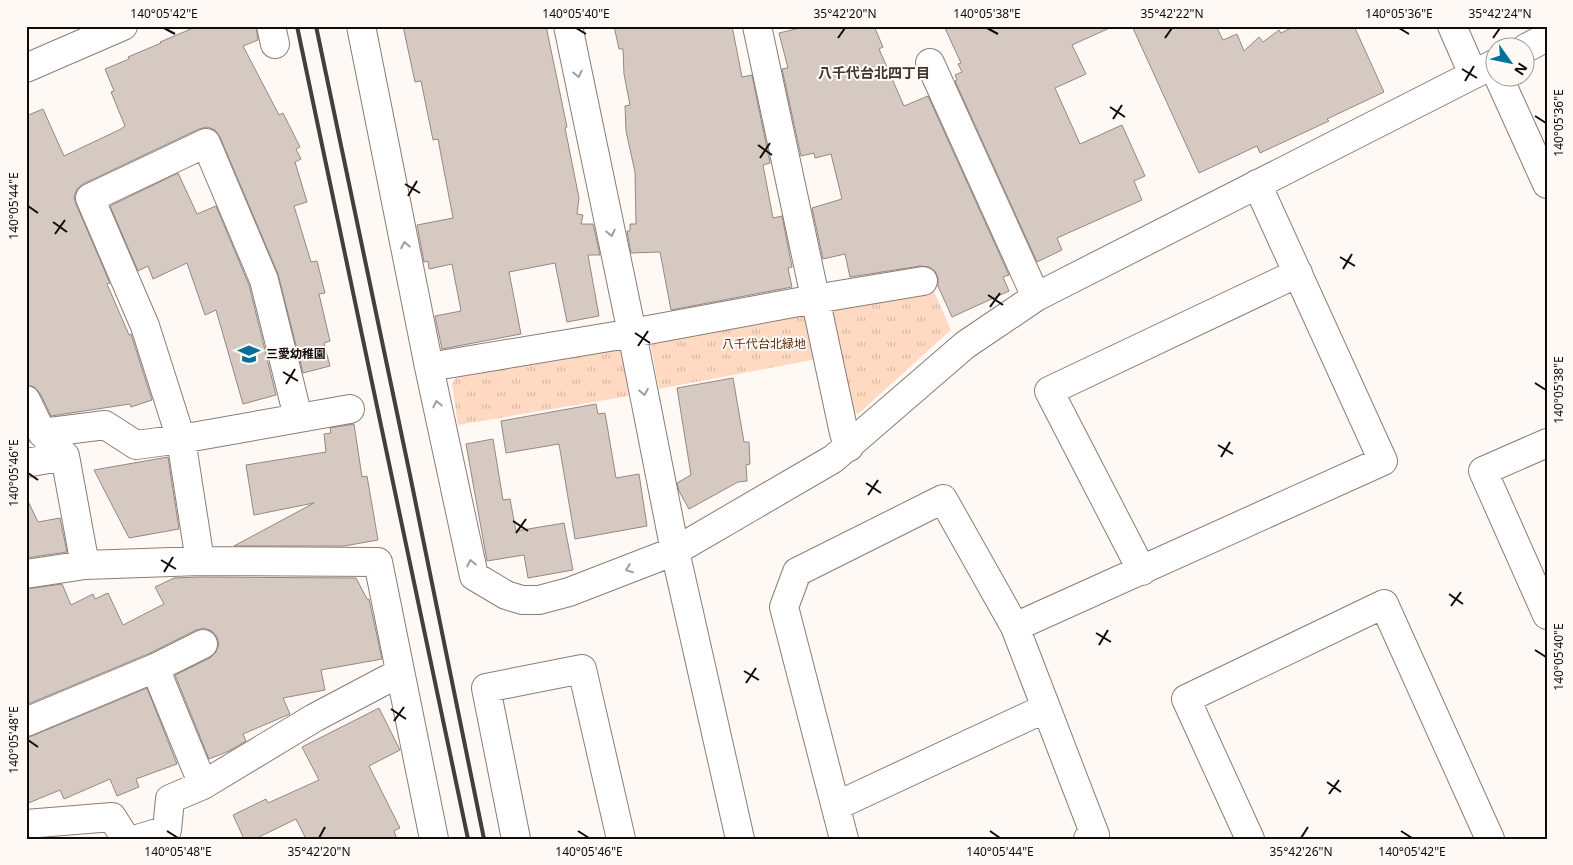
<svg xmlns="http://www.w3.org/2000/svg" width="1573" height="865" font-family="'Noto Sans','Noto Sans JP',sans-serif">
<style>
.park{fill:url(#park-tufts)}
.building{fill:#d6c9c1;stroke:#958881}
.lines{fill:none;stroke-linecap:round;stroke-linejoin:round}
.minor-casing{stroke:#897d76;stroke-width:30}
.minor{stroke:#fff;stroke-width:28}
.rail{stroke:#433f3d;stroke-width:4}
.oneway{stroke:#9f9d9d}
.ticks{fill:none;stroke:#0f0b09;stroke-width:2}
.labels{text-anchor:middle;stroke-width:4;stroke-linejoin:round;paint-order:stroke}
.park-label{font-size:12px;fill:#582e0f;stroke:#fff9f6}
.poi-label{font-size:12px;font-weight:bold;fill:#0f0b09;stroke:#fff9f6;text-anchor:start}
.neighbourhood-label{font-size:14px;font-weight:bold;fill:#3f352e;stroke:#fff9f6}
.neatline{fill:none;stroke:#0f0b09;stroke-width:2}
.ticks-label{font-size:12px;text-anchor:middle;fill:#0f0b09}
</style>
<defs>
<pattern id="park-tufts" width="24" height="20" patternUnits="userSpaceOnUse" patternTransform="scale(1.25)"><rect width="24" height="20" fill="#ffd9c1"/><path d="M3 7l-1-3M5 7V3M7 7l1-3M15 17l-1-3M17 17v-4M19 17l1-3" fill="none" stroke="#d9b9a4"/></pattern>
</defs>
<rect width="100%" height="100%" fill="#fff9f6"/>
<!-- park -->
<path class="park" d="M932,287L951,330L858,414L848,408L831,313L836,305Z
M805,311L817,359L659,389L651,346L656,339Z
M616,347L622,351L629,396L458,425L452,384L458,374Z"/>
<!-- building -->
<path class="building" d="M198,26H256L258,40L243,46L279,115L283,113L300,147L296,149L301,159L295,162L307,202L294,206L311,262L317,261L325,293L319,294L330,341L324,343L330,366L303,373L278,274L220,137L215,130L207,127L199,129L83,184L77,189L74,197L76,204L110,283L107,284L129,335L131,334L152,400L131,407L130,404L51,416L40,393L34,387L26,385V116L43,109L64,156L121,129L125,126L111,92L114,91L105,69L129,59L128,57L161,43L160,42Z
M403,26H546L567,127L565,128L579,198L577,214L583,215L581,224H593L600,255H588L599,316L567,322L555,263L509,272L521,334L442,349L435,316L461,311L452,264L429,269L428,261L424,262L417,225L453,218L438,139L433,140L421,81L415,82Z
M614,26H732L742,77L752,75L770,163L763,165L773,218L782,216L792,267L788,268L792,287L671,310L660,252L631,253L627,231H630V224H636L635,172L626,131L625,106L630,105L624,74L623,49H619Z
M808,26H874L883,47L879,49L904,106L928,96L1009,275L1003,277L1009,291L952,317L938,286V278L935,271L929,267L920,266L850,277L845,254L823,259L812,208L842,199L831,154L815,158L814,153L801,156L782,69L788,68L779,33Z
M944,26H1114L1072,45L1086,74L1055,88L1080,144L1122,125L1145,176L1134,181L1142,200L1057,238L1062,250L1037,262L955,81L957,80L955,75L962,72L958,64L961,63Z
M1132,26H1216L1223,40L1237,34L1244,51L1259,37L1263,42L1279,30L1281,33L1295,26H1354L1384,92L1327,119L1329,121L1260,153L1257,146L1199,173Z
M178,173L197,214L216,206L249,285L276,395L243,404L216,310L205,315L187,263L153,279L148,266L138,271L110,206Z
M733,378L744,442H749L750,464L746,465L747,481L738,482L689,509L679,491L677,483L691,475L677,388Z
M596,404L598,414L605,413L616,478L639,474L647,526L575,539L559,444L506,453L501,421Z
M354,424L362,477L367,476L378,540L344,546H234L314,503L254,515L246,465L326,452L324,434L331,433L330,428Z
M493,439L503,500L510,499L516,531L564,523L573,570L528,578L524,555L487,561L466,444Z
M168,457L179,529L129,538L94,470Z
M26,497L38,522L60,518L67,552L26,558Z
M200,577L356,578L367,599H369L382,659L321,670L325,690L283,698L290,714L243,734L246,741L229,751L209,759L175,675L210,658L216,652L219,644L217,637L212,631L204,628L196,630L148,654L26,705V589L62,584L71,605L93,594L95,599L108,593L123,625L164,604L155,587L174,578Z
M147,688L177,764L136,779L139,787L117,796L110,779L64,799L60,790L26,804V737L32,736Z
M379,708L400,750L369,766L400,828L394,831L397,839H306L296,819L255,839H244L233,815L266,799L268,803L319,780L302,747Z"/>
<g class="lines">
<!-- minor casing -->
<g class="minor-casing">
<path id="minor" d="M271,26L275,44
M361,26L429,367L474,576L506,595L522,600H539L569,592L675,551L833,459L965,345L1036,297L1496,63
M568,26L632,333L675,551L740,839
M757,26L844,433L849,447
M1452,26L1473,74
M1526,48L1547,37
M930,63L1036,297
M26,68L123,26
M1499,78L1547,184
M429,367L621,335L815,299L923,281
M26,400L42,433L65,456L85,565
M42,433L105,425L136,445L181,439L350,409
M1547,443L1483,471L1547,615
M26,463L65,456
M200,561L181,439L145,326L90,198L206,143L264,280L298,417
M1142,571L1049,391L1298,273
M26,574L85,565L200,561L378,562L434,839
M1015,627L1383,461L1257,184
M155,668L203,785
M26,722L155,668L203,644
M836,806L1046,708
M26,824L112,817L126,839
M137,839L167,830L170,799L203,785L314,718L399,673
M516,839L486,688L582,669L621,839
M844,839L784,607L797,572L943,499L1015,627L1095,835L1088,839
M1250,839L1186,699L1384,604L1490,839"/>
</g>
<!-- minor -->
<use href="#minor" class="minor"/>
<!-- rail -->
<path class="rail" d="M297,26L468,839
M316,26L410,475L484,839"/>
</g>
<!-- one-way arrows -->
<defs><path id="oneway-chevron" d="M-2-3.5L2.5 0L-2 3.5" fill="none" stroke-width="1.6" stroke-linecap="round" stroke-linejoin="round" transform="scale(1.25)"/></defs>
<g class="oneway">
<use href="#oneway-chevron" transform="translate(578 74) rotate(78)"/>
<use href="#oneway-chevron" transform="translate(611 233) rotate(78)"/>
<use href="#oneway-chevron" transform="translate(405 245) rotate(-101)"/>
<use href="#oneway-chevron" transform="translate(644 392) rotate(79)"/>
<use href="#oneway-chevron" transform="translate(437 404) rotate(-102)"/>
<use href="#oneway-chevron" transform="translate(471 563) rotate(-102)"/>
<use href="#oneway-chevron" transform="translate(629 569) rotate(159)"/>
</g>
<!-- ticks -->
<path class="ticks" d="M164,28L175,34M576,28L586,34M987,28L998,34M1399,28L1409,34M838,38L845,28M1165,38L1172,28M1493,38L1500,28M1462,69L1477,78M1465,81L1474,66M1110,107L1125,117M1535,116L1546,123M1113,119L1122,105M758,145L772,155M760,158L770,143M405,184L420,193M408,196L417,181M28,206L38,213M53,222L67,232M55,234L65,220M1340,257L1355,266M1343,269L1352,254M988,295L1003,305M990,307L1000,293M635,333L650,343M638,346L648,331M283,372L298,381M1535,383L1546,390M286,384L295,369M1218,445L1233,454M1221,457L1230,442M28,473L38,480M866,483L881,493M868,495L878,480M513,521L528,531M516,533L526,519M161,560L176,569M164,572L173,557M1449,594L1463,604M1451,606L1461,592M1096,633L1111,642M1099,645L1108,630M1535,650L1546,657M744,671L759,680M746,683L756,668M391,709L406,719M394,721L404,707M28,740L38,747M1327,782L1341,792M1329,794L1339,780M167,831L178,838M578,831L589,838M990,831L1000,838M1401,831L1412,838M319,838L325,827M1301,838L1308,827"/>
<!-- icons -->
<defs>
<g id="school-bare" transform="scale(1.725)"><path d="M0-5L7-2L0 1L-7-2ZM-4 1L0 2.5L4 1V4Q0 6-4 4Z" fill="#01719c" stroke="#fff9f6" stroke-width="2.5" paint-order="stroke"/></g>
</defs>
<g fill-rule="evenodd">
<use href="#school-bare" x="249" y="354"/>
</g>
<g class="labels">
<!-- park labels -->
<g class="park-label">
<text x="764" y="348">八千代台北緑地</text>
</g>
<!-- poi labels -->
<g class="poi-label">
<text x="266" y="358">三愛幼稚園</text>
</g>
<!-- neighbourhood labels -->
<g class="neighbourhood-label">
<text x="874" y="78">八千代台北四丁目</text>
</g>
</g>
<!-- border -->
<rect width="1573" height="865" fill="none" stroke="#fff9f6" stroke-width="55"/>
<!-- north arrow -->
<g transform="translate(1510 62) rotate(123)"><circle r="24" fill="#fff9f6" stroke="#9f9a97"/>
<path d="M0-4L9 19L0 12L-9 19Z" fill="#01719c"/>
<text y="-8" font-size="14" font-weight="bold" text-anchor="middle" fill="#0f0b09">N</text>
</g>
<rect x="28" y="28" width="1518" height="810" class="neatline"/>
<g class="ticks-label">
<text x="164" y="18">140°05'42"E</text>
<text x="576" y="18">140°05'40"E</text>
<text x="845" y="18">35°42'20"N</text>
<text x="987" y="18">140°05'38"E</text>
<text x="1172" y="18">35°42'22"N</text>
<text x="1399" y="18">140°05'36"E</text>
<text x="1500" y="18">35°42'24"N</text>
<text transform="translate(1559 123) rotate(-90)" y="4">140°05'36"E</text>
<text transform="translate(14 206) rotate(-90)" y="4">140°05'44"E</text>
<text transform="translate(1559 390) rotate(-90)" y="4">140°05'38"E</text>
<text transform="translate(14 473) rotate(-90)" y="4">140°05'46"E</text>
<text transform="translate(1559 657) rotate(-90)" y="4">140°05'40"E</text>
<text transform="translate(14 740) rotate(-90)" y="4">140°05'48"E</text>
<text x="178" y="856">140°05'48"E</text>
<text x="319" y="856">35°42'20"N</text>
<text x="589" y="856">140°05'46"E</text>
<text x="1000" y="856">140°05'44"E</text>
<text x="1301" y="856">35°42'26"N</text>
<text x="1412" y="856">140°05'42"E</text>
</g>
</svg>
